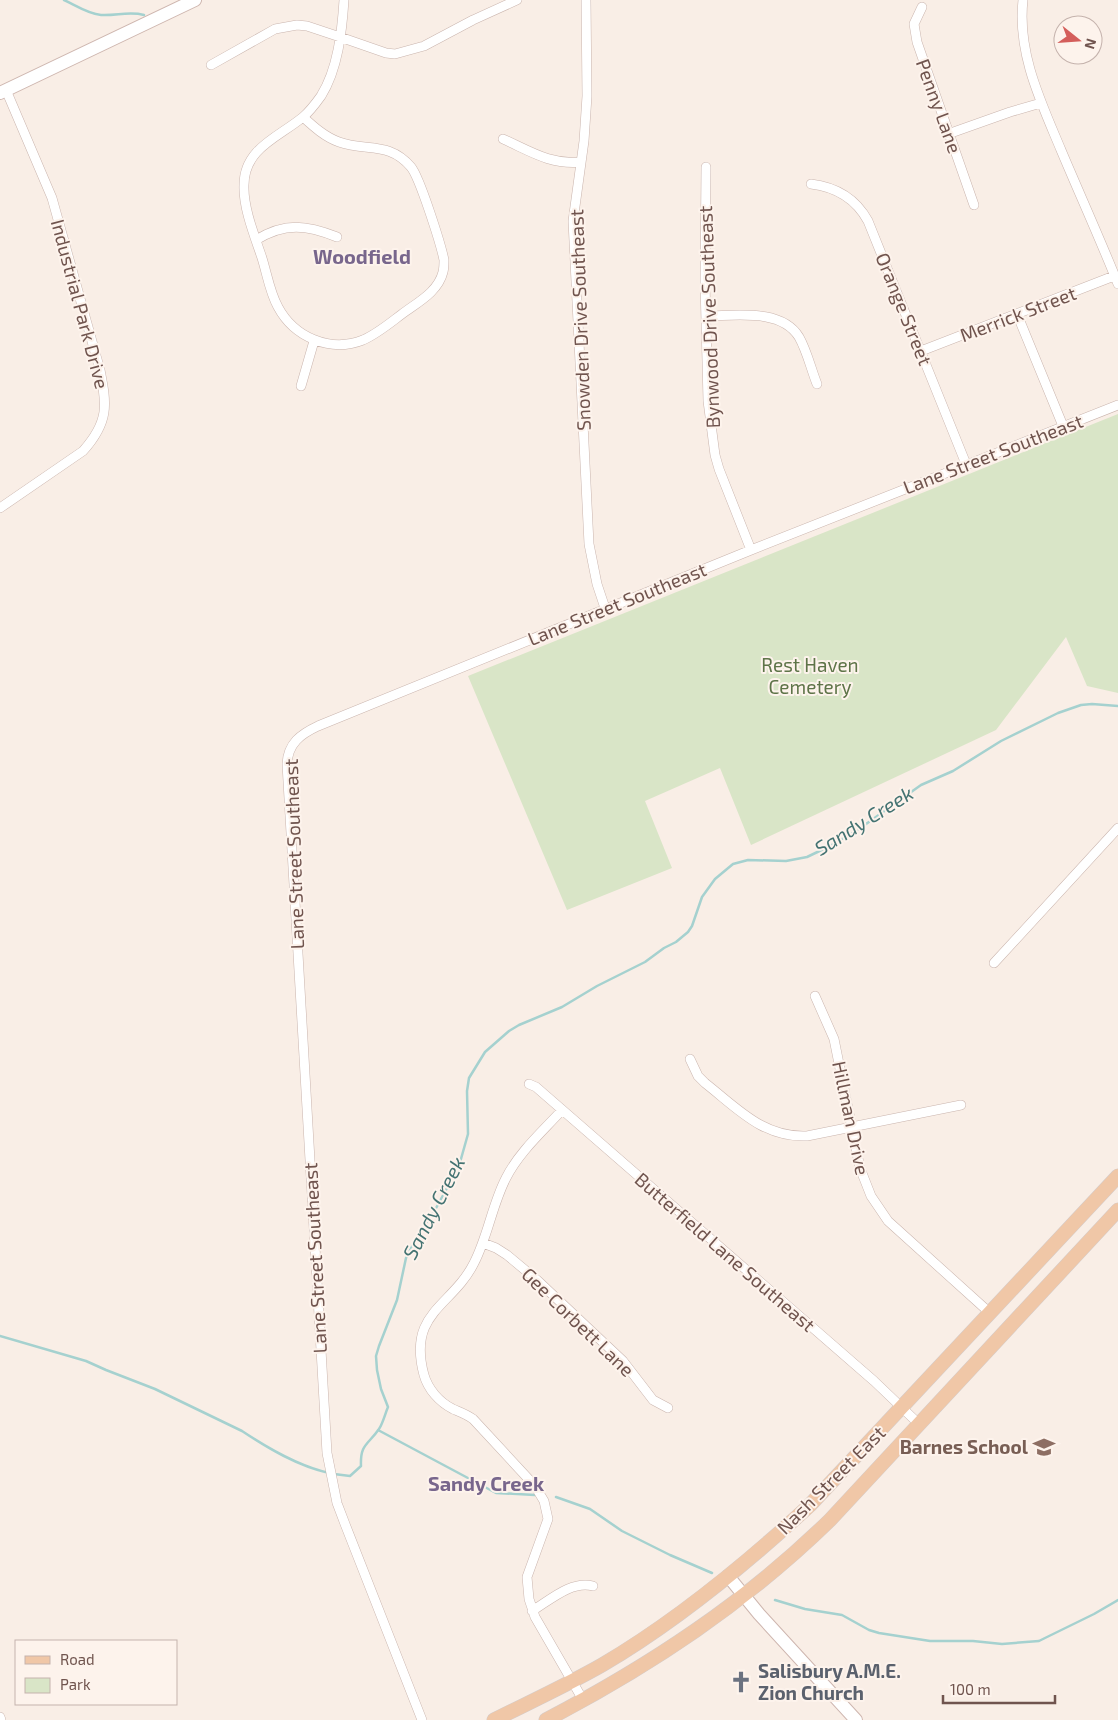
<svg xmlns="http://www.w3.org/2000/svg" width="1118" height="1720" font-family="'Exo 2',sans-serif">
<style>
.green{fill:#d9e5c7}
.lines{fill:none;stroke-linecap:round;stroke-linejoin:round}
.stream{stroke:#a5d1cf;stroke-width:2.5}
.street-casing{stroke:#cab5ae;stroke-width:10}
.secondary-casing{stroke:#ceb6af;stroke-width:14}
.primary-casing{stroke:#d4ccca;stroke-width:15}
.street{stroke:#fff;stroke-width:9}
.secondary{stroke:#fff;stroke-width:12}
.primary{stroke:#f0c7a7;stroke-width:14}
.labels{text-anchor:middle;stroke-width:4;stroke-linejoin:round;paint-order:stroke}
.street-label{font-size:19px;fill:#70544e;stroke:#fdf3ec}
.park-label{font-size:19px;fill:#5e7448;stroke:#fdf3ec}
.education-label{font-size:19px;font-weight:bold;fill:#785e54;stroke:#fdf3ec;text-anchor:end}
.worship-label{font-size:19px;font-weight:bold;fill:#5b616d;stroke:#fdf3ec;text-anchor:start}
.neighbourhood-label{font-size:20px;font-weight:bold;fill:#78668c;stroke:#fdf3ec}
.water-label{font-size:20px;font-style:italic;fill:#447372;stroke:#fdf3ec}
</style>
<rect width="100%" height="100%" fill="#f9eee6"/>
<!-- green -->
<path class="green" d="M1118,414V693L1087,686L1066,637L996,730L751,845L720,768L645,801L672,868L567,910L468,676Z"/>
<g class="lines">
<!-- stream -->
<path class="stream" d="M64,0C75,5 88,14 101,15C116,16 129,11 144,15
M0,1336L86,1361L106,1370L155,1389L242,1431C269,1449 298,1466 329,1473
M378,1430L496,1493L535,1495
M334,1474L350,1476L361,1466C360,1444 368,1445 379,1429C383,1423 385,1414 388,1407L381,1389L377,1370L376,1356L379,1346L397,1300L406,1258L417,1236L435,1210L459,1166L468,1134L467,1091L469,1078L485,1052L509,1031L519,1025L562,1007L597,986L645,962L664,948L676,942L688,932L692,926L702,897L715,879L733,864L748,860L786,861L807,857L830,846L859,829L921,785L953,771L1001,741L1058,713L1081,705L1092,704L1118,706
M556,1497L590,1509L622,1531L670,1555L712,1573
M775,1600L805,1609L842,1615L869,1630L879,1633L930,1641H973L1002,1644L1039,1641L1045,1638L1094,1614L1118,1600"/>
<!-- street casing -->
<g class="street-casing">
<path id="street" d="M586,0L587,96L584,141L573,221L589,544L597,584L605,608
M1023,0C1017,53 1041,102 1061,150C1080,195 1100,239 1118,284
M922,7L914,24L917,42L974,205
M211,65L275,29L297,25L307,26L340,37L386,53L395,54L424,46L473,20L517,0
M303,117C314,127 325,137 339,142C367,152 389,141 411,167C420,178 441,245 444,260C444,265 444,268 443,272C438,292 418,302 402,314C390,323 377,334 363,340C330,353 294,337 278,307C270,293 267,274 262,258C255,237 243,208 244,185C244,148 279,137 303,117C309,112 316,103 321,96C338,69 342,31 344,0
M948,134L1010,112L1041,103
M503,139C530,151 550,165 581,162
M706,167L705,283L708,401L715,455L719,469L751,550
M811,184C836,187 856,199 868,221L966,464
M256,240C285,222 307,225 337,237
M1017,314L1063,426
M706,316C735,316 781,308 799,337C807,351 811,369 817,384
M921,351L1114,276
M301,386L314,341
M0,508L83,451C109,422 107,405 100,370L52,198L6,90
M994,963L1118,828
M815,996L834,1039L860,1168L871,1196L888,1221L990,1313
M690,1059L698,1076L705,1083C737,1108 763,1138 807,1136L961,1105
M529,1084L536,1087L874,1381L919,1424
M562,1110C543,1131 519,1152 506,1178C492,1205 488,1236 474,1263C452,1307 407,1312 424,1375C428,1389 439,1402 453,1409C460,1412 466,1414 473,1419L535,1486L544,1501L548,1519L527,1577L529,1599L535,1617L583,1700
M483,1243L496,1248L507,1255L537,1280L623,1361L653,1400L668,1408
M532,1611C550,1600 572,1580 593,1586
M0,1717L1,1720
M422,1720L345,1524L337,1503L327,1453L287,764C288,743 301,734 318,726L751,550L1118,405"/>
</g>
<!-- secondary casing -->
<g class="secondary-casing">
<path id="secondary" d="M0,93L195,0
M728,1576L759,1614L856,1720"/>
</g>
<!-- primary casing -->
<g class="primary-casing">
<path id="primary" d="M494,1720C530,1702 567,1685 602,1665C677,1621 746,1564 810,1505L1118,1176
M546,1720C651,1665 745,1603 830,1520L1118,1210"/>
</g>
<!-- street -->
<use href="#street" class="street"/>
<!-- secondary -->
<use href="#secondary" class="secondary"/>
<!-- primary -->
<use href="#primary" class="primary"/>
</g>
<!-- icons -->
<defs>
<g id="school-bare" transform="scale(1.725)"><path d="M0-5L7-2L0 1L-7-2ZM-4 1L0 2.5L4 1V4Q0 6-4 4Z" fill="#8d6e63" stroke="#fdf3ec" stroke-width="2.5" paint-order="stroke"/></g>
<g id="church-bare" transform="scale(1.725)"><path d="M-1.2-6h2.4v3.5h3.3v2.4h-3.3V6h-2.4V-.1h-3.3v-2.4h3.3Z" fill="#6b7280" stroke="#fdf3ec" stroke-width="2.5" paint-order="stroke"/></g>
</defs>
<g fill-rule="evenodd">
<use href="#school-bare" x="1044" y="1447"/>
<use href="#church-bare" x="741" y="1682"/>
</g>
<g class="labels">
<!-- street labels -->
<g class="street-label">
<text transform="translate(939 106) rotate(70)" y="7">Penny Lane</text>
<text transform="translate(80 304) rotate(75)" y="7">Industrial Park Drive</text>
<text transform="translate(904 309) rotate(68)" y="7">Orange Street</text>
<text transform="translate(1018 314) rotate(-21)" y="7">Merrick Street</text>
<text transform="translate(709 317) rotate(-92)" y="7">Bynwood Drive Southeast</text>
<text transform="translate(580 320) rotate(-92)" y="7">Snowden Drive Southeast</text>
<text transform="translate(993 454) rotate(-21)" y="7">Lane Street Southeast</text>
<text transform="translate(617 604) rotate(-22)" y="7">Lane Street Southeast</text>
<text transform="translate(294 854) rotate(-92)" y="7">Lane Street Southeast</text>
<text transform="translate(851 1118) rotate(78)" y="7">Hillman Drive</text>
<text transform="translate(725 1252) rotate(41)" y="7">Butterfield Lane Southeast</text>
<text transform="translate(315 1258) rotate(-93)" y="7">Lane Street Southeast</text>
<text transform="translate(578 1322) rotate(44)" y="7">Gee Corbett Lane</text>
<text transform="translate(831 1480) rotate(-45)" y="7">Nash Street East</text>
</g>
<!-- park labels -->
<g class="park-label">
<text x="810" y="672">Rest Haven<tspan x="810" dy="22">Cemetery</tspan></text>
</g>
<!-- education labels -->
<g class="education-label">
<text x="1028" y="1454">Barnes School</text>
</g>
<!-- worship labels -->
<g class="worship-label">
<text x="758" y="1678">Salisbury A.M.E.<tspan x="758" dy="22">Zion Church</tspan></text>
</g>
<!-- neighbourhood labels -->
<g class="neighbourhood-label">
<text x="362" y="264">Woodfield</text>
<text x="486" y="1491">Sandy Creek</text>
</g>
<!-- water labels -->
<g class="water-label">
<text transform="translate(864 821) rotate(-32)" y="7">Sandy Creek</text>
<text transform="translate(434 1208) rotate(-63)" y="7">Sandy Creek</text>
</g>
</g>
<!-- legend -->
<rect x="15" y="1640" width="162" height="65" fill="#fdf3ec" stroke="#c5b3ad"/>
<rect x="25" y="1656" width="25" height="8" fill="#f0c7a7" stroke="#c5b3ad"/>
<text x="60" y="1665" font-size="15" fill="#70544e">Road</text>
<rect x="25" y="1678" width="25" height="15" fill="#d9e5c7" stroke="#c5b3ad"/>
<text x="60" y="1690" font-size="15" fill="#70544e">Park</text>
<!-- north arrow -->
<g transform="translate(1078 40) rotate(107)"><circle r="24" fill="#fdf3ec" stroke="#c5b3ad"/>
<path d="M0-4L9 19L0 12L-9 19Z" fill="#d45e5b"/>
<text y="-8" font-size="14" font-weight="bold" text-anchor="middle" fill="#70544e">N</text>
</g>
<!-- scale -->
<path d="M943 1695v8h112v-8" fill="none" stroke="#70544e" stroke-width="2.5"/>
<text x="950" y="1695" font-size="15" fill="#70544e" stroke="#fdf3ec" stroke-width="4" paint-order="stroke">100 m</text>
</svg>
